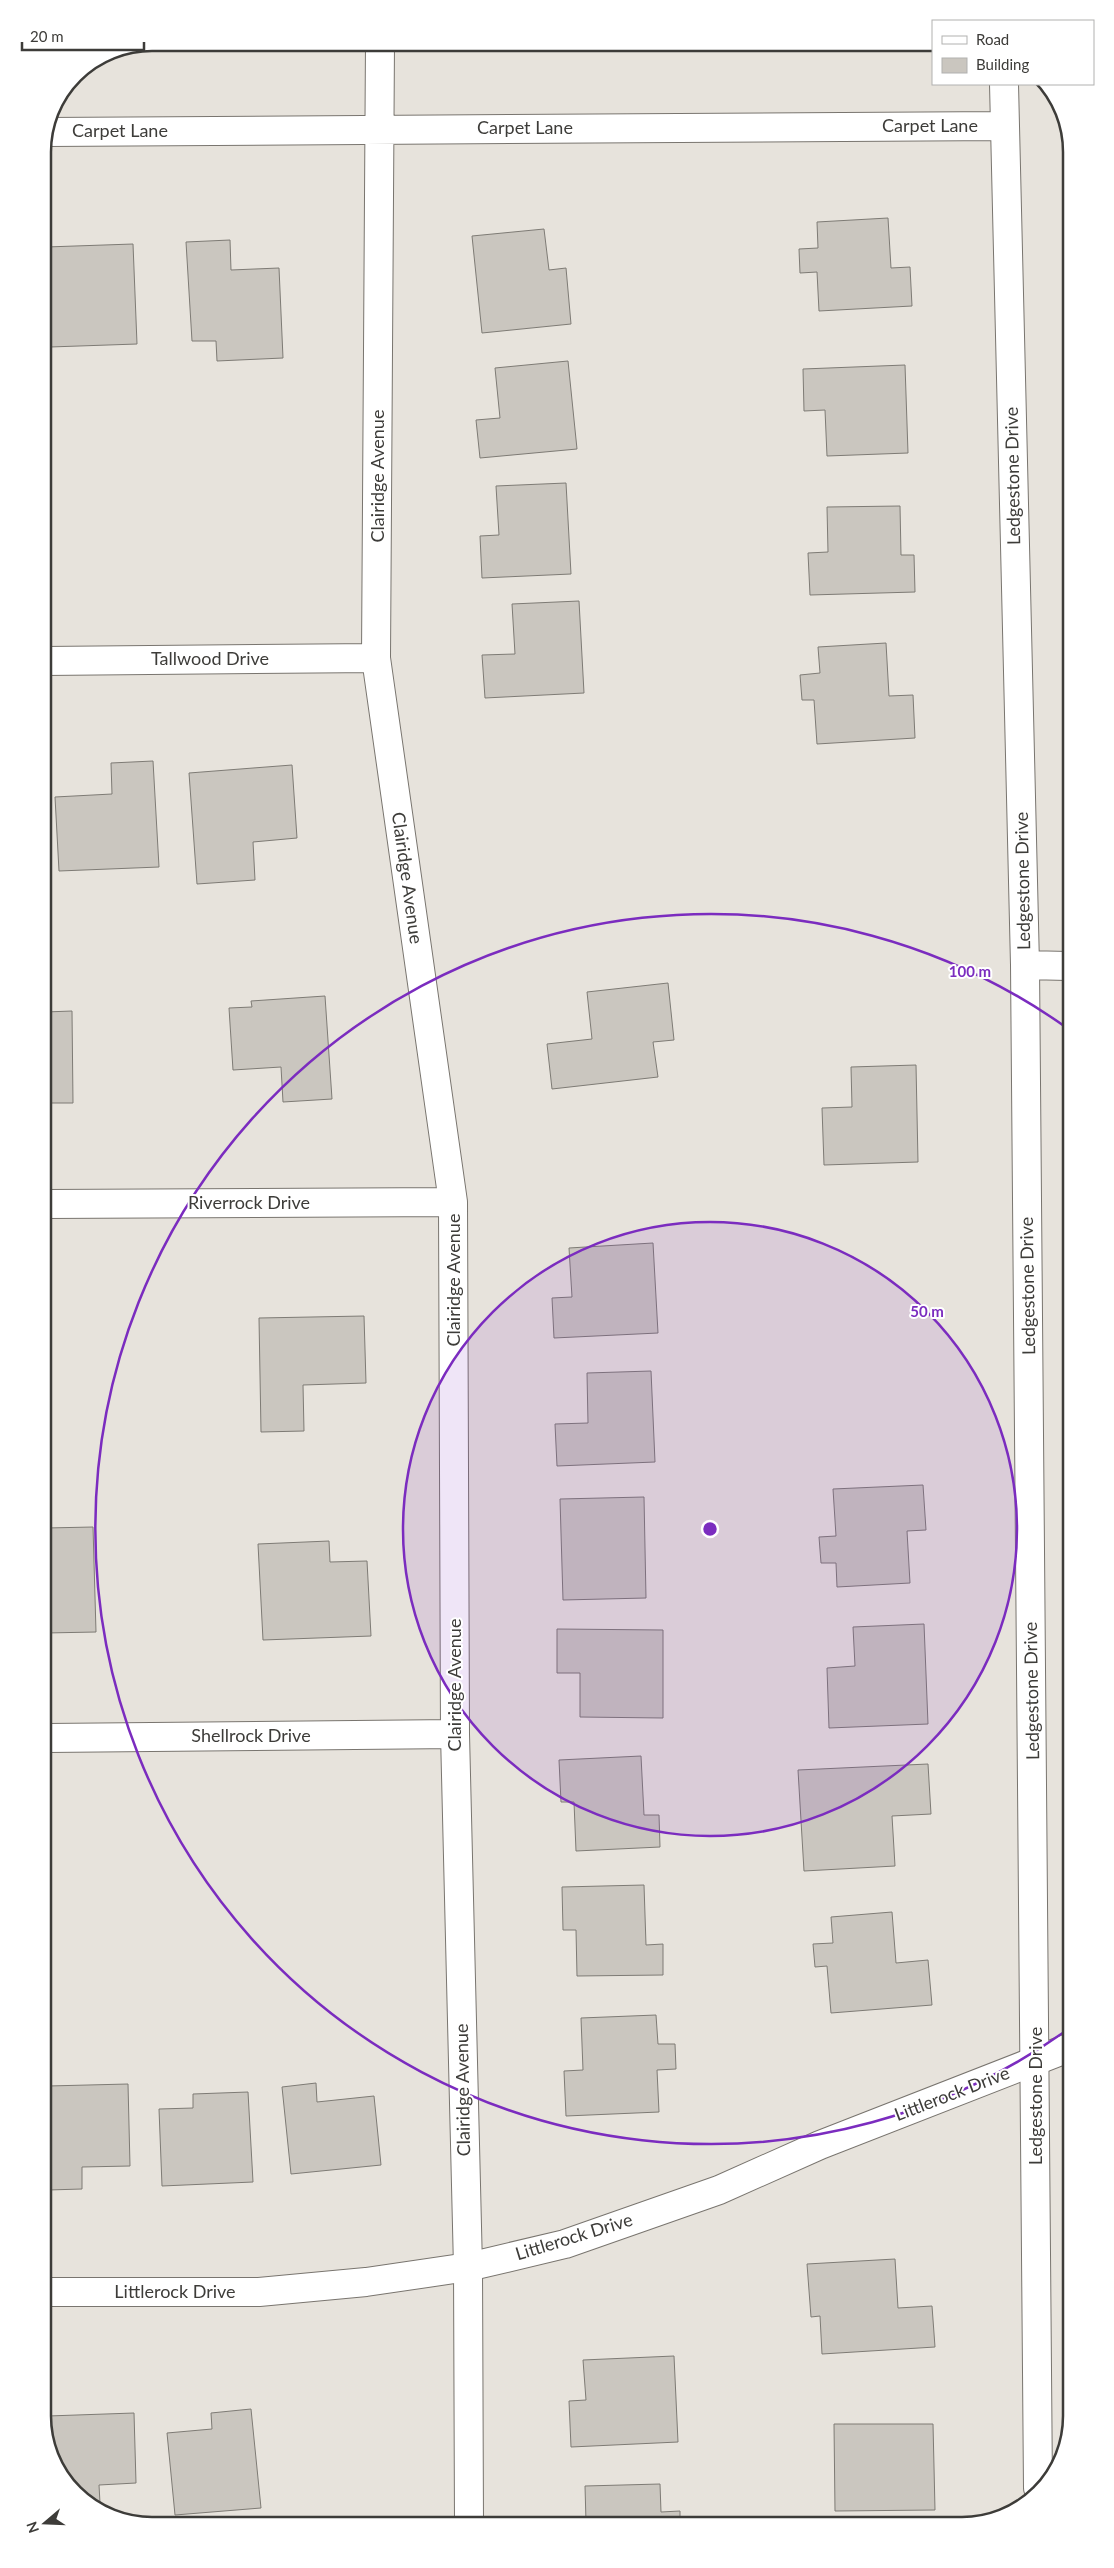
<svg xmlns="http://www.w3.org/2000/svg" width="1114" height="2568" font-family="Lato,sans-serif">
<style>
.building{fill:#cac6bf;stroke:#7e7b75}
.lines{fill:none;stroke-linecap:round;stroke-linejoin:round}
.street-casing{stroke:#79756f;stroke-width:30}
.secondary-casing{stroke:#79756f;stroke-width:30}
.street{stroke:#fff;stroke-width:28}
.secondary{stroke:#fff;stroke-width:28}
.ring{fill:none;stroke:#7b2cbf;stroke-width:2.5}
.labels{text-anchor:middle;stroke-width:4;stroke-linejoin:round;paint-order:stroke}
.street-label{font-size:18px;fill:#3d3c39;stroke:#fff}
.rim{fill:none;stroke:#3d3c39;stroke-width:2.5}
.centre{fill:#7b2cbf;stroke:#fff;stroke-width:2.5}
.ring-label{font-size:15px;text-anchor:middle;font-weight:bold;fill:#7b2cbf;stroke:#fff;stroke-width:4;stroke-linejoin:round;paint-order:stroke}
</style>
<rect width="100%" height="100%" fill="#e7e3dc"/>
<!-- building -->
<path class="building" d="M809,43H888L809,46Z
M888,218L891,268L910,267L912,306L819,311L817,272L800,273L799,249L818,248L817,222Z
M544,229L549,270L566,268L571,324L482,333L472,236Z
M230,240L231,270L279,268L283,358L217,361L216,341H192L186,242Z
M133,244L137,344L50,347L46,247Z
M568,361L577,449L480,458L476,420L500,418L495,368Z
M905,365L908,453L827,456L825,410L804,411L803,369Z
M566,483L571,574L482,578L480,536L499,535L496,486Z
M900,506L901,555H914L915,592L810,595L808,553L828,552L827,507Z
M579,601L584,693L485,698L482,655L515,654L512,604Z
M886,643L889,696L913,695L915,738L817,744L814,700H802L800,675L820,673L818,647Z
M153,761L159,867L59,871L55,797L112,794L111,763Z
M292,765L297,838L253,842L255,880L197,884L189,773Z
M668,983L674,1040L653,1042L658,1077L552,1089L547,1044L592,1039L587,992Z
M325,996L332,1099L283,1102L281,1067L233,1070L229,1008L252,1007L251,1001Z
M72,1011L73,1103H45V1012Z
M916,1065L918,1162L824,1165L822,1108L852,1107L851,1067Z
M653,1243L658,1333L554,1338L552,1298L572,1297L569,1248Z
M364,1316L366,1383L303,1385L304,1431L261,1432L259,1318Z
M651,1371L655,1462L557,1466L555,1424L588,1423L587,1373Z
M923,1485L926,1530L907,1531L910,1583L837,1587L836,1563H821L819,1537L836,1536L833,1489Z
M644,1497L646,1598L563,1600L560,1499Z
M93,1527L96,1632L46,1633V1528Z
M329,1541L330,1562L367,1561L371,1636L263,1640L258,1544Z
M924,1624L928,1724L829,1728L827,1668L855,1666L853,1627Z
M557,1629L663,1630V1718L580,1717V1673H557Z
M641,1756L644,1815H659L660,1847L576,1851L574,1802H561L559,1760Z
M928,1764L931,1814L892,1816L895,1866L804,1871L798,1770Z
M644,1885L646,1945L663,1944V1975L577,1976L576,1930H563L562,1887Z
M892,1912L896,1963L928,1960L932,2005L831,2013L827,1966L815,1967L813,1944L833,1943L831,1917Z
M656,2015L658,2044H675L676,2069L657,2070L659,2112L566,2116L564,2071L583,2070L581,2018Z
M316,2083L317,2102L374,2096L381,2165L291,2174L282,2087Z
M128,2084L130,2166L82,2167V2189L48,2190V2086Z
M248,2092L253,2182L162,2186L159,2109L193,2108V2094Z
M895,2259L898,2308L932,2306L935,2347L822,2354L820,2316L811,2317L807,2264Z
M674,2356L678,2442L571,2447L569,2401L586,2400L583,2360Z
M251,2409L261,2508L175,2515L167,2433L212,2429L211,2413Z
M134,2413L136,2483L99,2485L100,2503H86L48,2451V2416Z
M834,2424H933L935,2510L835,2511Z
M660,2484L661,2512L680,2511V2522H586L585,2486Z"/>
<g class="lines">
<!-- street casing -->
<g class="street-casing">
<path id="street" d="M380,43L376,658L453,1202L455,1734L468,2267L469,2523
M1004,84L1025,965L1038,2488
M46,132L1004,126
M44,661L376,658
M1025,965L1068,966
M45,1204L453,1202
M47,1738L455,1734"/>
</g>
<!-- secondary casing -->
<g class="secondary-casing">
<path id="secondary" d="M48,2292H259L366,2282L468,2267L565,2244L719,2190L820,2145L1071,2047"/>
</g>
<!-- street -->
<use href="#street" class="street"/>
<!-- secondary -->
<use href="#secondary" class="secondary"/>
</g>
<!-- distance rings -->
<circle cx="710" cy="1529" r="307" fill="#7b2cbf" fill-opacity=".12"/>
<g class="ring">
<circle cx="710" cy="1529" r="307"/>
<path d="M1067 2030A615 615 0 1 1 1067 1028"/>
</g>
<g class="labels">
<!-- street labels -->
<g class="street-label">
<text x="930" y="132">Carpet Lane</text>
<text x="525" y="134">Carpet Lane</text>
<text x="120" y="137">Carpet Lane</text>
<text transform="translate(378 476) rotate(-90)" y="6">Clairidge Avenue</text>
<text transform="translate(1013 476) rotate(-91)" y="6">Ledgestone Drive</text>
<text x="210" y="665">Tallwood Drive</text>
<text transform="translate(407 878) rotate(82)" y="6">Clairidge Avenue</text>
<text transform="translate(1023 881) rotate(-91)" y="6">Ledgestone Drive</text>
<text x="249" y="1209">Riverrock Drive</text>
<text transform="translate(454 1280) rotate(-90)" y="6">Clairidge Avenue</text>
<text transform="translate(1028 1286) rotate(-91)" y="6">Ledgestone Drive</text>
<text transform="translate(455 1685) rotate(-90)" y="6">Clairidge Avenue</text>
<text transform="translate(1032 1691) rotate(-91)" y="6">Ledgestone Drive</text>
<text x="251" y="1742">Shellrock Drive</text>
<text transform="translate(463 2090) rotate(-91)" y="6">Clairidge Avenue</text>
<text transform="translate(952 2094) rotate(-21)" y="6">Littlerock Drive</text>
<text transform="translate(1036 2096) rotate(-90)" y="6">Ledgestone Drive</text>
<text transform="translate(574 2237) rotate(-17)" y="6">Littlerock Drive</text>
<text x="175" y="2298">Littlerock Drive</text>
</g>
</g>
<!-- crop -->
<path d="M0 0H1114V2568H0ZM152 51H962A101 101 0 0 1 1063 152V2416A101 101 0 0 1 962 2517H152A101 101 0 0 1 51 2416V152A101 101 0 0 1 152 51Z" fill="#fff" fill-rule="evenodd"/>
<path class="rim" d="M152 51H962A101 101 0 0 1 1063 152V2416A101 101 0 0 1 962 2517H152A101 101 0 0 1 51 2416V152A101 101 0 0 1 152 51Z"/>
<circle cx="710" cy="1529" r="8" class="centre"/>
<g class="ring-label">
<text x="970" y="977">100 m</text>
<text x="927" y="1317">50 m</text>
</g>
<!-- legend -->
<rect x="932" y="20" width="162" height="65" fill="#ffffff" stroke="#b1b1b0"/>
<rect x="942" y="36" width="25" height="8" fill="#ffffff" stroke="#b1b1b0"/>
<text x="976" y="45" font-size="15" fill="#3d3c39">Road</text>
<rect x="942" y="58" width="25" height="15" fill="#cac6bf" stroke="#b1b1b0"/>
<text x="976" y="70" font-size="15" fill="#3d3c39">Building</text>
<!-- north arrow -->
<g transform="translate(45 2523) rotate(251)" stroke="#ffffff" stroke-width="4" paint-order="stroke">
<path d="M0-4L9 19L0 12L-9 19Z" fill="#3d3c39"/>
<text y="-8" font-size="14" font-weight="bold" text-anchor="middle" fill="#3d3c39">N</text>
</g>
<!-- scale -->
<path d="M22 42v8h122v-8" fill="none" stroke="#3d3c39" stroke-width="2.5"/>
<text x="30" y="42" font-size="15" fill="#3d3c39" stroke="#ffffff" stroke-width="4" paint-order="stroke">20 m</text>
</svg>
